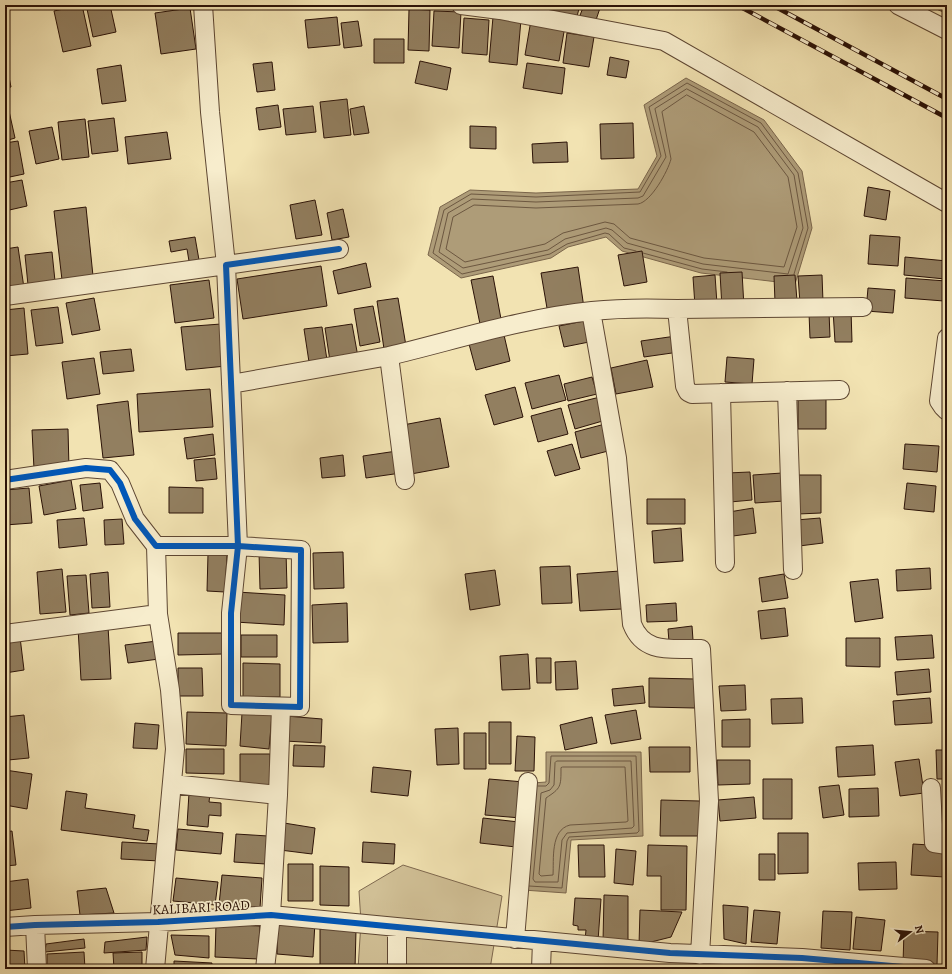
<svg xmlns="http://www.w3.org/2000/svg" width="952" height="974" font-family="Alegreya,serif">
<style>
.green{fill:#d0bf95;stroke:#7e684e}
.water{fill:#ae9c78;stroke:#7a654b}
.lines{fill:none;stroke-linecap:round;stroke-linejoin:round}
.shore{stroke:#6c5740;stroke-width:1}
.building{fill:#927f60;stroke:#2b1207}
.minor-casing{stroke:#5d4632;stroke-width:20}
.minor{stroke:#f7edcd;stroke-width:18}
.rail-casing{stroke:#2b1207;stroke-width:4.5}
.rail{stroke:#f7edcd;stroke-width:3;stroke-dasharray:9;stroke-linecap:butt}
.cycleway-casing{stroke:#f7edcd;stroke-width:8}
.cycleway{stroke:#0057b8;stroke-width:6}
.labels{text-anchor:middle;stroke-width:3.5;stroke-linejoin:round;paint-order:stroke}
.street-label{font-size:14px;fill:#2b1207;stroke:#f7edcd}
</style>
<rect width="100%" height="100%" fill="#f2e3b2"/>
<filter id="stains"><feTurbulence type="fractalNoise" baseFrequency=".005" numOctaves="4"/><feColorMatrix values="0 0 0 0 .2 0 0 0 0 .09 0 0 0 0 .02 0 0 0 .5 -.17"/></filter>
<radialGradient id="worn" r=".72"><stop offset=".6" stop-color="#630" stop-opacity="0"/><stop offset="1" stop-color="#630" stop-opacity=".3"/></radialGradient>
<!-- green -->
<path class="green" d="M403,865L502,896L490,969H358L361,922L359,891Z"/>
<!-- water -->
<path class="water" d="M928,5H947V14Z
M686,78L764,120L802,171L812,228L795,284L701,273L622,251L606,237L568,247L551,258L461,278L428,255L440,207L470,190L536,193L638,189L657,156L644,105Z
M546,752H641L643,836L571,840L566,893L523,890L533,783L546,782Z"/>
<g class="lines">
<!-- shore -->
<path class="shore" d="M687,89L758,127L794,175L803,228L788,274L703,264L627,243L612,230L606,228L565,239L548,250L463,268L439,252L448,213L472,199L536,202L638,198L643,196L666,157L655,109Z
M687,95L754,132L788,177L797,227L784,267L704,258L630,238L614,224L605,222L563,233L545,244L465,262L446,249L453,217L474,205L536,208L638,204C651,202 668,171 671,159L662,112Z
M636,251L624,248L609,234L605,233L567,244L550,254L462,274L433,253L444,210L471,194L536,197L640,192L661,156L649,107L687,83L761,123L798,173L808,228L794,274
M643,253L702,269L727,272
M557,761H631L634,826L632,828L567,833L562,840L558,882H535L533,879L541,793L550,790L554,785L555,763Z
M563,767H625L628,821L626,822L570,825C550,830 554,860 553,875L541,876L539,874L546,798C561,788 561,787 561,768Z
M529,886L562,888L567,841L569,837L637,833L639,831L636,756H551L549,783L546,786H538"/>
</g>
<!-- building -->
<path class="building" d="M82,5L91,46L63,52L54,11Z
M110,5L116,32L93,37L87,9Z
M541,5H580L576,20L540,9Z
M584,5H601L595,23L579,18Z
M190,8L196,49L161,54L155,13Z
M409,9L430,10L429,51L408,50Z
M434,11L461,12L459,48L432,46Z
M337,17L340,45L308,48L305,20Z
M493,17L521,20L517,65L489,62Z
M464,18L489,20L487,55L462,53Z
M531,20L565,26L559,61L525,55Z
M358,21L362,46L344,48L341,23Z
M567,33L594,37L589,67L563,63Z
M374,39H404V63H374Z
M5,57L11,87L5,88Z
M610,57L629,61L626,78L607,75Z
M420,61L451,68L447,90L415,83Z
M272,62L275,90L257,92L253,64Z
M527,63L565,68L562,94L523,88Z
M121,65L126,101L102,104L97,69Z
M347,99L351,135L324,138L320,102Z
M278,105L281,127L259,130L256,108Z
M313,106L316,132L286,135L283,109Z
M364,106L369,133L354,135L350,109Z
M9,111L15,138L5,141V112Z
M114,118L118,151L92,154L88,121Z
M85,119L89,157L62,160L58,122Z
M633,123L634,158L601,159L600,124Z
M470,126L496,127V149L470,148Z
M52,127L59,159L36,164L29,131Z
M167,132L171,159L128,164L125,137Z
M18,141L24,174L5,178V143Z
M567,142L568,162L533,163L532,144Z
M22,180L27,206L5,211V183Z
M868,187L890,191L886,220L864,216Z
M315,200L322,235L296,239L290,205Z
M86,207L93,276L62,280L54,211Z
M343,209L349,237L332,240L327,213Z
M870,235L900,237L898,266L868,264Z
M195,237L199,260L189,261L187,249L171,252L169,241Z
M18,247L24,288L5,291V249Z
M642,251L647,282L624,286L618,255Z
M52,252L55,281L28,285L25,255Z
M905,257L947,261L945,279L904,275Z
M366,263L371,287L338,294L333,271Z
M321,266L327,306L243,319L237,279Z
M578,267L584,308L548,314L541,273Z
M742,272L744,307L722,308L720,273Z
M715,275L717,304L695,306L693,277Z
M795,275L797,301L775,302L774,276Z
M822,275L823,302L800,303L798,276Z
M493,276L501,319L480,324L471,280Z
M906,278L946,281L944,301L905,298Z
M209,280L214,318L175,323L170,285Z
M868,288L895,290L893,313L866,311Z
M94,298L100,330L72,335L66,303Z
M398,298L406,346L384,349L377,301Z
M373,306L380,342L360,346L354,309Z
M58,307L63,343L36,346L31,310Z
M24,308L28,354L5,356V310Z
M833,310H851L852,342H835Z
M829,312L830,337L810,338L809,313Z
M584,321L589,342L564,347L559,326Z
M221,324L226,366L186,370L181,327Z
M352,324L358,357L330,361L325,328Z
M322,327L327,360L309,362L304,329Z
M504,335L510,361L476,370L469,344Z
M676,336L679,352L644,357L641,341Z
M131,349L134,371L103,374L100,352Z
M727,357L754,359L752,384L725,382Z
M94,358L100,394L67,399L62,362Z
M647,360L653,387L616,394L611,368Z
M559,375L566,400L532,409L525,383Z
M592,377L597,394L568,401L564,384Z
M515,387L523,417L494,425L485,395Z
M210,389L213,427L139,432L137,394Z
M798,395H826V429H798Z
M600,397L606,420L575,429L568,405Z
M128,401L134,455L103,458L97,405Z
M561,408L568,434L538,442L531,416Z
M440,418L449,467L411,474L403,425Z
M605,424L612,450L581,458L575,432Z
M68,429L69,468L34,469L32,430Z
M213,434L215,455L187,459L184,438Z
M572,444L580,469L555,476L547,451Z
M905,444L939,446L937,472L903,469Z
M397,451L401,473L366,478L363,456Z
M343,455L345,476L322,478L320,458Z
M215,458L217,479L196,481L194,460Z
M750,472L752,500L730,502L727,473Z
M782,473L784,501L755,503L753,475Z
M797,475H821V513L798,514Z
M71,480L76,509L44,515L39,486Z
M100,483L103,508L83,511L80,485Z
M907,483L936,486L934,512L904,509Z
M169,487L203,488V513H169Z
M29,488L32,523L5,525V490Z
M647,499H685V524H647Z
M753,508L756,533L733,536L729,512Z
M84,518L87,545L59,548L57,520Z
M820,518L823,543L799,546L796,520Z
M122,519L124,544L105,545L104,520Z
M681,528L683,561L654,563L652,531Z
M286,551L287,588L260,589L259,552Z
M343,552L344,588L314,589L313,553Z
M208,554L227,555L225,592L207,591Z
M570,566L572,603L542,604L540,567Z
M930,568L931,589L897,591L896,570Z
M62,569L66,612L40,614L37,572Z
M495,570L500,605L470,610L465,574Z
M620,571L622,609L580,611L577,574Z
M108,572L110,607L92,608L90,574Z
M784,574L788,598L762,602L759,578Z
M86,575L89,613L70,615L67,576Z
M878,579L883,618L855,622L850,582Z
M237,592L285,595L284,625L235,622Z
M347,603L348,642L313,643L312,605Z
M676,603L677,621L647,622L646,605Z
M785,608L788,636L761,639L758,611Z
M108,626L111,679L81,680L78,628Z
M692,626L693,640L669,642L668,629Z
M178,633H223V654L178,655Z
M241,635H277V657H241Z
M932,635L934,658L897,660L895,637Z
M20,637L24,670L5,673V639Z
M846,638H880V667L846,666Z
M157,641L159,659L128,663L125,645Z
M528,654L530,689L502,690L500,656Z
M536,658H551V683H537Z
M576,661L578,689L556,690L555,662Z
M243,663L280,664V697H243Z
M178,668H202L203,696H178Z
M929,669L931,692L897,695L895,672Z
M649,678L695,679V708L649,707Z
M745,685L746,710L721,711L719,686Z
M643,686L645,703L614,706L612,689Z
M802,698L803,723L772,724L771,699Z
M930,698L932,723L895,725L893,701Z
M636,710L641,739L611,744L605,715Z
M187,712L227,713L226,746L186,744Z
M242,713L272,715L269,749L240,746Z
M24,715L29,758L8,760L5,737V717Z
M286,716L322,719L321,743L285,741Z
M592,717L597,743L565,750L560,725Z
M750,719V747H722V720Z
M489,722H511V764H489Z
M135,723L159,725L157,749L133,748Z
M458,728L459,764L437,765L435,729Z
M464,733H486V769H464Z
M517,736L535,737L534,771H515Z
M294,745L325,746L324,767L293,766Z
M873,745L875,775L838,777L836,747Z
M649,747H690V772H650Z
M186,749H224V774L186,773Z
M936,750H947V779H937Z
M240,754H270V787L240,786Z
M919,759L924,793L900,796L895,762Z
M717,760H750V784L718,785Z
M373,767L411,771L408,796L371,792Z
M5,770L32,774L27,809L5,805Z
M489,779L524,782L521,818L485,815Z
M763,779H792V819H763Z
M943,784H947V834H943Z
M839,785L844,815L823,818L819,787Z
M878,788L879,816L849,817V789Z
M66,791L87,794L85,808L135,815L133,828L149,830L147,841L61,830Z
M189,793L210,794L209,802L221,803V816L209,815L208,827L187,825Z
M754,797L756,818L720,821L718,800Z
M661,800L700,801L699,836H660Z
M483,818L519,822L516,847L480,843Z
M284,823L315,828L312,854L280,850Z
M178,829L223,833L221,854L176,850Z
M12,831L16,865L5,866V832Z
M778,833H808V873L778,874Z
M236,834L268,836L266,864L234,862Z
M122,842L160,844V861L121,859Z
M363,842L395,844L394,864L362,862Z
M913,844L947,846L945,877L911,875Z
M578,845H604L605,877H579Z
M648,845L687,846L686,910H661V876H647Z
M616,849L636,851L633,885L614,883Z
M759,854H775V880H759Z
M896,862L897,889L859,890L858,863Z
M288,864H313V901H288Z
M320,866L349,867V906L320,905Z
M222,875L262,878L260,908L219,905Z
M176,878L218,882L215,905L173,901Z
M28,879L31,908L5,911V882Z
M106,888L114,913L80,915L77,891Z
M604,895L628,896V942H603Z
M575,898L601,899L598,941L585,940L586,930H578V926L573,925Z
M723,905L748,907L746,944L724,939Z
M640,910L682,912L671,937L639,945Z
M754,910L780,912L777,944L751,942Z
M823,911L852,912L850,950L821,948Z
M856,917L885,920L881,951L853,949Z
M278,919L315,922L313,957L277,954Z
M216,924L260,926L258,959L215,957Z
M320,929L356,930L355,969H320Z
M904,931L938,932L937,965L903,964Z
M171,935L209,936V958L175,955Z
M147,937L146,950L104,953L105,942Z
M84,939L85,948L45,952L46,944Z
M5,950L24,951L25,969H5Z
M84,952L85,969H47V954Z
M142,952V969H114L113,953Z
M174,961L212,963L211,969H174Z
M276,965L304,967V969H276Z"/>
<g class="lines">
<!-- minor casing -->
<g class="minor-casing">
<path id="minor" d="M461,5L500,10L664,41L947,203
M898,5L947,30
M5,296L226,265L210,112L203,5
M591,311L617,458L632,624C644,655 672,648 701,649L709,801L700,955
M947,338L939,401L943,407L947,411
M231,384L389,356
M840,390L692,394L688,392L685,386L677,309L863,307
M787,391L793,570
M721,393L725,563
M5,480L86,468L110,470L120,483L135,519L156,546H238L301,550L300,707L231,705V613L238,546L226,265L339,249
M405,480L389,356C456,340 523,318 592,311C620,308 648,308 677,309
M5,634L158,614
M172,784L278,795L271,915L265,969
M931,788L934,843L947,845
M278,795L281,707
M35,925L37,969
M5,927L35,925L158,922L271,915L670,953L802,958L926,969
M397,928V969
M515,939L528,782
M155,969L175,749L170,690L158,614L156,546
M541,969L542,941"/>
</g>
<!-- minor -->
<use href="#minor" class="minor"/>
<!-- rail casing -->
<g class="rail-casing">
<path id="rail" d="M737,5L947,118
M772,5L947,99"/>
</g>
<!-- rail -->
<use href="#rail" class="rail"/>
<!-- cycleway casing -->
<g class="cycleway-casing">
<path id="cycleway" d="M5,480L86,468L110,470L120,483L135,519L156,546H238L301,550L300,707L231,705V613L238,546L226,265L339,249
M5,927L35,925L158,922L271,915L670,953L802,958L926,969"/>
</g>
<!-- cycleway -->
<use href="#cycleway" class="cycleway"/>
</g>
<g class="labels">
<!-- street labels -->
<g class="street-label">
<text transform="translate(201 907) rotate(-3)" y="5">KALIBARI ROAD</text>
</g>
</g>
<!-- margin -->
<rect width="952" height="974" fill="none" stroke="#f2e3b2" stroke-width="20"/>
<rect x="6" y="6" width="940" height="962" fill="none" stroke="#2b1207" stroke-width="2"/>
<rect x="10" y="10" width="932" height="954" fill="none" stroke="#2b1207"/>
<!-- north arrow -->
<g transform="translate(910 932) rotate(74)" stroke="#f7edcd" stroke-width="3" paint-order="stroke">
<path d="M0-3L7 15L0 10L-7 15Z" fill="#2b1207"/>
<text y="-6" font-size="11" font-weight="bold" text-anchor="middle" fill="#2b1207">N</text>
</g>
<rect width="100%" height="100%" filter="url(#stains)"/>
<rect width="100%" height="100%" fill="url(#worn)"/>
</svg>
